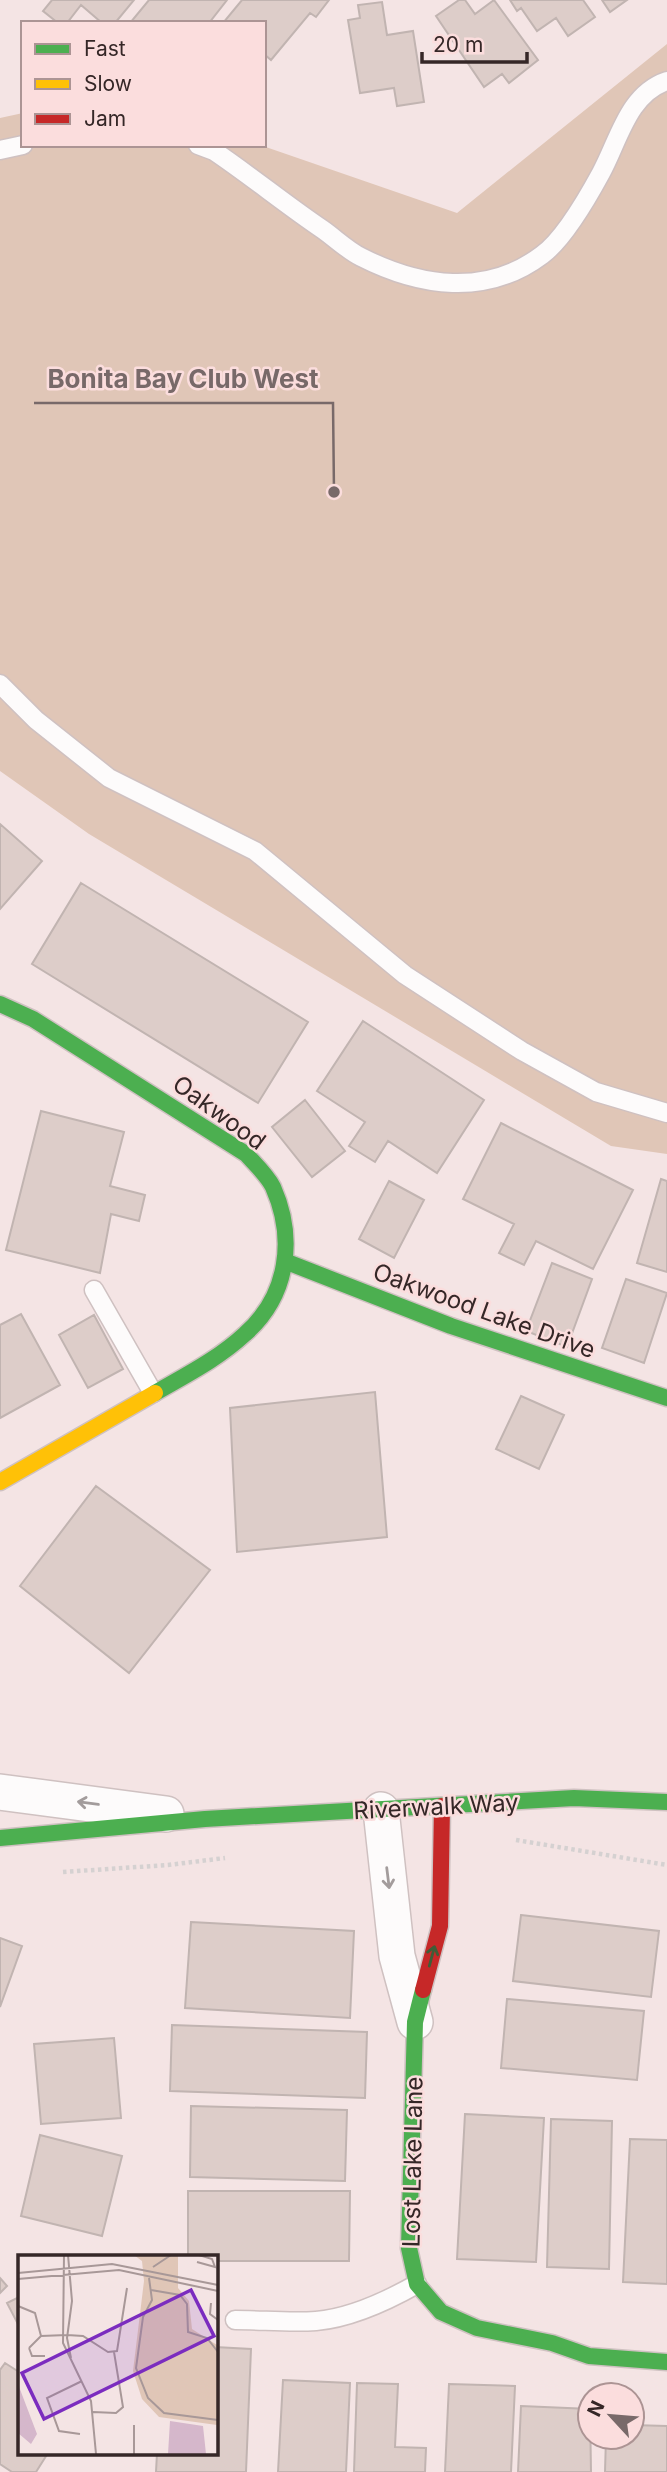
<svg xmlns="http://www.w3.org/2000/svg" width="667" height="2472" font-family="Inter,sans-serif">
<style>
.green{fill:#e0c6b7}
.building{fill:#ddcdc9;stroke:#c1b4b1;stroke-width:2}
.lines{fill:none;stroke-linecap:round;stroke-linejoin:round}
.lane-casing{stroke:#cfc1c1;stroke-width:21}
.street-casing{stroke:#cfc1c1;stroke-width:38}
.fast-casing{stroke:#cfc1c1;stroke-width:19}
.slow-casing{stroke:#cfc1c1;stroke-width:19}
.jam-casing{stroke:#cfc1c1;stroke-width:19}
.path{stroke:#d5d1d1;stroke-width:4.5;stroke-dasharray:3.5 3.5;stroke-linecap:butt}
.lane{stroke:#fdfbfb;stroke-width:18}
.street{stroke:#fdfbfb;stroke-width:35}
.fast{stroke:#4caf50;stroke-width:16}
.slow{stroke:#ffc107;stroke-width:16}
.jam{stroke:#c62828;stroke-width:16}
.oneway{stroke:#a39c9c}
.oneway2{stroke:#3e5d37}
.labels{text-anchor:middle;stroke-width:5;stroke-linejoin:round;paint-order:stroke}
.street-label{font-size:24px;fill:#352727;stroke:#fbdddd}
.inset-road{fill:none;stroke:#a89898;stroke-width:2}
.view{fill:#7b2cbf;fill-opacity:0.15;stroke:#7b2cbf;stroke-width:3.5}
.inset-edge{fill:none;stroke:#352727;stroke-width:3.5}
.leader{fill:none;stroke:#786969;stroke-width:2.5}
.callout-dot{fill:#786969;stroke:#fbdddd;stroke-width:2.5}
.callout-label{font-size:26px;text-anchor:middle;font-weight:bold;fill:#786969;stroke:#fbdddd;stroke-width:5;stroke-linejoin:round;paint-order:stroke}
</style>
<rect width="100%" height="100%" fill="#f4e4e4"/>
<!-- green -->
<path class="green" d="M667,44V1154L611,1146L89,834L0,771V118L23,113V145H260L457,213Z"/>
<!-- building -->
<path class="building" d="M52,0H134L115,23H102L81,5L67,23H58L43,11Z
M149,0H227L209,23H130Z
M242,0H329L316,17L310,13L271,60L264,54V23H223Z
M459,0H465L475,14L494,0L538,60L509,83L502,74L484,87L436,16Z
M510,0H583L595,17L568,36L556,18L537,31L521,8L517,11Z
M602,0H627L610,12Z
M382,2L387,35L413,31L424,102L397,106L394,88L360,93L348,20L360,18L358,5Z
M0,824L42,861L0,909Z
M81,883L308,1022L258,1103L32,964Z
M363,1021L484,1100L437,1173L388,1141L375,1162L349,1146L365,1122L317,1091Z
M305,1100L345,1151L312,1177L272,1127Z
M41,1111L124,1132L110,1186L145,1195L139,1221L111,1214L100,1273L6,1250Z
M501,1123L633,1190L593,1269L536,1241L524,1265L499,1253L514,1224L463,1199Z
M661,1179L667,1181V1272L637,1263Z
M389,1181L424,1200L394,1258L359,1239Z
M552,1263L592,1279L567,1347L526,1331Z
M626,1279L667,1293L644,1363L602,1348Z
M21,1314L60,1385L0,1418V1325Z
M94,1315L123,1369L88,1388L59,1335Z
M375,1392L387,1537L237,1552L230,1408Z
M521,1396L564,1415L539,1469L496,1449Z
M96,1486L210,1570L129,1673L20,1586Z
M521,1915L659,1931L651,1997L513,1981Z
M191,1922L354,1931L350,2018L185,2008Z
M0,1938L22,1946L0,2007Z
M507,1999L644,2011L637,2080L501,2068Z
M172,2025L367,2032L365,2098L170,2091Z
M114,2038L121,2118L41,2124L34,2044Z
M191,2106L347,2110L345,2181L190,2177Z
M465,2114L544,2118L536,2262L457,2259Z
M551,2119L612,2121L609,2269L547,2267Z
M40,2135L122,2156L102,2236L21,2216Z
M630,2139L667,2140V2284L623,2282Z
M188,2191H350L349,2261H215V2257H188Z
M0,2278L7,2286L0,2293Z
M19,2297V2326L7,2303Z
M215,2347L251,2349L246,2472H156L157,2453H215Z
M5,2363L19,2372V2453H48L36,2472H12L0,2464V2370Z
M283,2380L350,2383L346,2472H278Z
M357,2383L398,2384L395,2447L426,2448L425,2472H354Z
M449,2384L515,2386L511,2472H445Z
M521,2406L590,2409L591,2472H518Z
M632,2425L667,2426V2472H605L606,2437H632Z"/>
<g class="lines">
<!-- lane casing -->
<g class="lane-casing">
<path id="lane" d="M198,145L214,151C251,176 285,204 322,229C335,238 347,250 361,257C420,287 486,297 542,255C564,239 588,197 601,173C619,140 628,94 667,81
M0,150L23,145
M0,684L36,720L109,778L255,851L405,975L522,1051L596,1092L667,1113
M94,1290L153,1393
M235,2320C262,2320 290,2323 316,2321C351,2318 387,2301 417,2284"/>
</g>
<!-- street casing -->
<g class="street-casing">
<path id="street" d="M0,1792L166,1814
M381,1810L397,1956L415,2022"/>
</g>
<!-- fast casing -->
<g class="fast-casing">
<path id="fast" d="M0,1004L33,1019L246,1154C255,1164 267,1175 273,1187C296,1239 288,1296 245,1334C218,1359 186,1375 155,1393
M287,1262L451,1326L667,1398
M0,1838L205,1819L574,1798L667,1802
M423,1990L415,2022L409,2248L417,2284L441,2312L477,2328L552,2343L589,2356L667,2362"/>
</g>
<!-- slow casing -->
<g class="slow-casing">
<path id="slow" d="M0,1482L155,1393"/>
</g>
<!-- jam casing -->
<g class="jam-casing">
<path id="jam" d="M423,1990L440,1926L442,1806"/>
</g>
<!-- path -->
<path class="path" d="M516,1840L667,1865
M63,1872L168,1865L225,1858"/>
<!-- lane -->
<use href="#lane" class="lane"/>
<!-- street -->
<use href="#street" class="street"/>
<!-- fast -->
<use href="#fast" class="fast"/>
<!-- slow -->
<use href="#slow" class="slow"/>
<!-- jam -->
<use href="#jam" class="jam"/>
</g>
<!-- one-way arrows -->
<defs><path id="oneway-shaft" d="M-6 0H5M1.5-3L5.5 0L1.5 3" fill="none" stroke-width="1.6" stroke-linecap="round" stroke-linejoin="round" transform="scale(1.75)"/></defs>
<g class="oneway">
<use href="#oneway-shaft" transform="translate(88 1803) rotate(-172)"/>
<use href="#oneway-shaft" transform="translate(388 1878) rotate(83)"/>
</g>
<use class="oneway2" href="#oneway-shaft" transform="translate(432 1956) rotate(-75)"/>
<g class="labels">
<!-- street labels -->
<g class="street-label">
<text transform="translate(219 1113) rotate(36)" y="8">Oakwood</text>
<text transform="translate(484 1311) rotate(20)" y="8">Oakwood Lake Drive</text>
<text transform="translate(436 1807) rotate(-3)" y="8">Riverwalk Way</text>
<text transform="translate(413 2162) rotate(-89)" y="8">Lost Lake Lane</text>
</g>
</g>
<!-- overview -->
<g transform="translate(18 2255)">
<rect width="200" height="200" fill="#f4e4e4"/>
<path d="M116,0H160V33L171,46L174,74L199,90V170L141,162L124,144L115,116L126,26L124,6Z" fill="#e0c6b7"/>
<path d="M0,129L19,179L13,189L0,178ZM152,166L185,171L188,199H150Z" fill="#d5b7cb"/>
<path class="inset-road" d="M46,0L45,88L73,146L78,199M50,0L54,46L49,83L53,103M179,7L197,12L194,4L181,0M135,12L153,0M0,18L94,9L200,30M131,23L134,45L125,62L118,113L130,143L146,158L200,165M0,24L101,15L200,36M133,35L162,40L169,49L170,77L189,83L200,97M193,48L192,59L200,65M0,51L17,58L23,81M11,93L23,81L49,80L65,81L90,97L99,96L109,33M11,93L14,101H27M75,157L98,158L105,152L96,97M116,170V199M62,179L41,176L29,143L64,126"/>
<path class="view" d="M173,35L196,81L26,164L4,118Z"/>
<rect width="200" height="200" class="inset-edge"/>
</g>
<!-- callouts -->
<path class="leader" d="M334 492L333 403H34"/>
<circle class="callout-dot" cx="334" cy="492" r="7"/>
<g class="callout-label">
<text x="183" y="388">Bonita Bay Club West</text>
</g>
<!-- legend -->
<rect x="21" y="21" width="245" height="126" fill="#fbdddd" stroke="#ac9494" stroke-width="2"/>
<rect x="35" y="44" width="35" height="10" fill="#4caf50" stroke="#ac9494" stroke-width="2"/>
<text x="84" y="56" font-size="21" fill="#352727">Fast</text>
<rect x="35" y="79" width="35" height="10" fill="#ffc107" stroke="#ac9494" stroke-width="2"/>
<text x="84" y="91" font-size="21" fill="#352727">Slow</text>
<rect x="35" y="114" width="35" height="10" fill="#c62828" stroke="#ac9494" stroke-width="2"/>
<text x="84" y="126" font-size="21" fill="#352727">Jam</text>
<!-- north arrow -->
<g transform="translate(611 2416) rotate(296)"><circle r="33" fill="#fbdddd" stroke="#ac9494" stroke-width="2"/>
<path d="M0-5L12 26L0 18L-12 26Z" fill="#786969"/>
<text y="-10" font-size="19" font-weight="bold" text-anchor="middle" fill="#352727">N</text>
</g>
<!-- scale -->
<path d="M422 52v10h105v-10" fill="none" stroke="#352727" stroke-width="3.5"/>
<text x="433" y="52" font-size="21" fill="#352727" stroke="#fbdddd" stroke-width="5" paint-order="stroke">20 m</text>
</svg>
